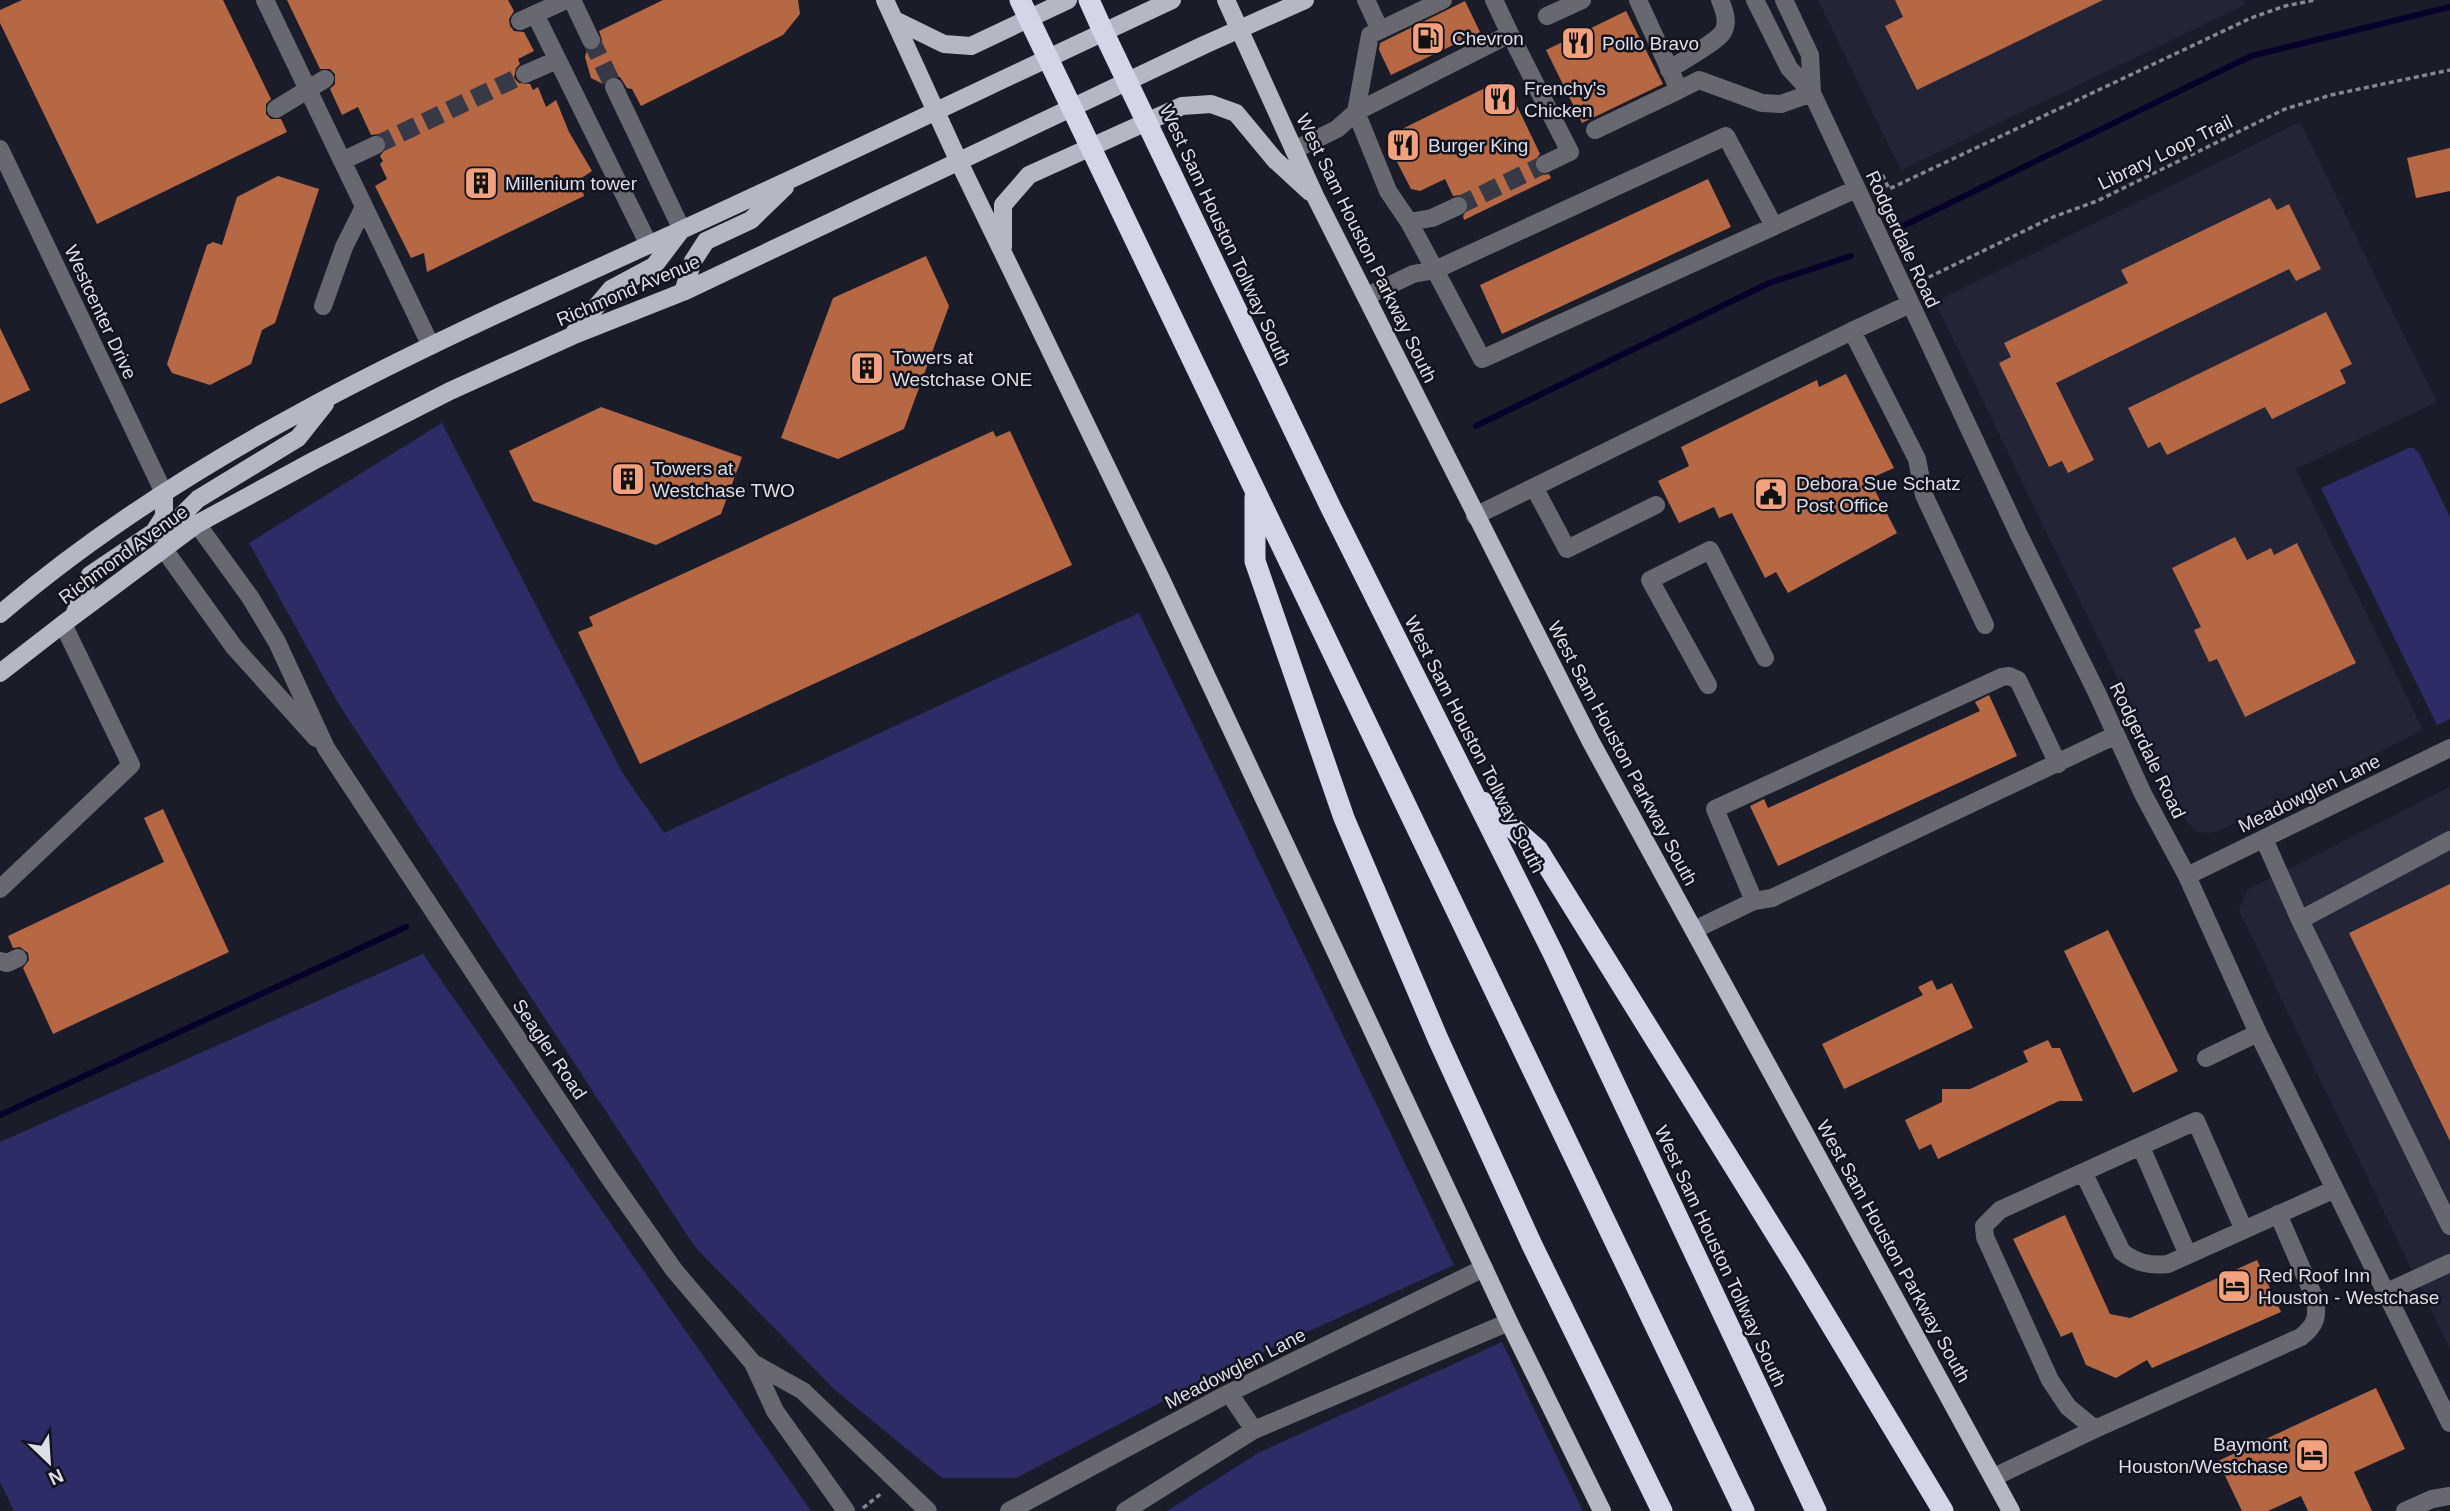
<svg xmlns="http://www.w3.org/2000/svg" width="2450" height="1511" font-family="Arial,sans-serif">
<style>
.built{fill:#232436}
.green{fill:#2e2c67}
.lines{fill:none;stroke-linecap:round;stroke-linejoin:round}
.stream{stroke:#07002b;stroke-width:6}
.building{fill:#b66845}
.minor-tunnel{stroke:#383946;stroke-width:18;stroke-dasharray:18 9;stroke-linecap:butt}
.path{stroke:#868792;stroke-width:3.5;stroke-dasharray:5 3.5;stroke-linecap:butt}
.minor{stroke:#686970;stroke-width:18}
.major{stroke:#b5b7c5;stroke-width:18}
.highway{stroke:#d4d6e7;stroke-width:21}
.highway-bridge{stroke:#d4d6e7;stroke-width:21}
.labels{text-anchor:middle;stroke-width:5;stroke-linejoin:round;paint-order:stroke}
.poi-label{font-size:19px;fill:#dedfe8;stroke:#12131f;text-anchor:start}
.street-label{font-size:19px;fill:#dedfe8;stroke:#12131f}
</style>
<rect width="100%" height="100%" fill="#1b1c29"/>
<!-- built -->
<path class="built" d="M1818,0H2242L2245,5L1901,170Z
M2300,122L2437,402L2296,469L2423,730L2220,830L2211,833L2197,832L2187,822L1935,302Z
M2450,787V1349L2239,911L2247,890Z"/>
<!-- green -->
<path class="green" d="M442,423L622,772L664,833L1139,613L1454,1265L1211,1376L1016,1478H942L834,1389L695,1247L338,703L249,543Z
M2409,448H2414L2420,455L2450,517V719L2437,725L2321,488Z
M423,954L811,1511H14L0,1482V1142Z
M1502,1342L1583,1511H1167L1258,1453Z"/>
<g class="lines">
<!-- stream -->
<path class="stream" d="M1905,225L2251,56L2450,7
M1476,426L1769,283L1851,256
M0,1115L406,927"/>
</g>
<!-- building -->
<path class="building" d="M22,0H223L271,99L266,104V114L271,119H281L287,132L97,224L0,23V10Z
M287,0H508L514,11L509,19L510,26L514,31L524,32L534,51L518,59L520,64L516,68L514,78L519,83L530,84L533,90L538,87L546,107L556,100L569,132L592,171L580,179L584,196L427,272L424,253L411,258L375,186L387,179L380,164L383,161L380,156L387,147L386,140L378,134L371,135L358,107L342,115L330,89L335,84V74L330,69H320Z
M663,0H798L800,14L783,35L641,106L632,89L627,88L620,77H610L603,84L591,78L585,57L587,50H595L601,46L602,40L599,31Z
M1895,0H2103L1917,90L1885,26L1903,17Z
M1465,1L1480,32L1391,75L1379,50L1380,43Z
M1626,11L1663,84L1582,123L1546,50Z
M1502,82L1515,91L1517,106L1540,154L1534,162L1535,169L1543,175L1549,174L1551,178L1464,220L1463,216L1469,206L1465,197L1460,195L1453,196L1445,179L1420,191L1411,189L1397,162L1390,155L1388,145L1392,135L1396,132L1491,85Z
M2450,148V191L2416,198L2407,158Z
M278,176L319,189L275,323L262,330L251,364L210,385L172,373L167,364L207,245L213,242L222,245L237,197Z
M1708,179L1731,227L1502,334L1480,285Z
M2270,198L2277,210L2289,204L2321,269L2296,281L2289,269L2056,383L2094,460L2068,473L2062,461L2049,467L1999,363L2011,357L2004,343L2128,283L2121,270Z
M926,256L949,306L904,429L838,459L781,438L833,298Z
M2326,312L2352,364L2340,370L2346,383L2272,419L2265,407L2167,455L2160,442L2148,448L2128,408Z
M0,328L30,390L0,404Z
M1846,374L1894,468L1869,479L1897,533L1788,593L1776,572L1765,578L1732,513L1719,518L1714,507L1679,523L1658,481L1689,466L1681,447L1817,380L1819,387Z
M601,407L742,457L721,514L656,545L533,501L509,451Z
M993,431L996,437L1010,431L1072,565L640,764L578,632L593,626L589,617Z
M2235,537L2247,560L2271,548L2274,555L2297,543L2356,663L2245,717L2217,659L2209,662L2194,630L2201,627L2172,568Z
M1989,695L2017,756L1778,866L1750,806L1764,799L1768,808L1980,711L1975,702Z
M163,809L229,952L53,1034L23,968L29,960L28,953L20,947L13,948L8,936L164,862L144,818Z
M2450,884V1141L2349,933Z
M2108,930L2178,1071L2133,1093L2064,951Z
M1932,980L1937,990L1952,983L1973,1028L1844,1089L1822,1044L1923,995L1918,987Z
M2048,1040L2052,1048H2060L2083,1101H2059L1938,1159L1931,1144L1919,1150L1905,1120L1942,1102V1089H1970L2028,1062L2023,1051Z
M2065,1215L2110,1314L2130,1318L2257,1260L2281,1312L2152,1368L2147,1360L2116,1378L2086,1365L2072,1332L2061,1337L2013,1239Z
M2376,1388L2405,1449L2354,1472L2372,1511H2308L2301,1496L2268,1511H2242L2218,1461Z"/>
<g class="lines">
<!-- minor-tunnel -->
<path class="minor-tunnel" d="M591,40L614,87
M376,145L525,74
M1458,206L1545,164"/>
<!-- path -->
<path class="path" d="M1874,180L1883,176L1889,189L2251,18L2285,6L2315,0
M1921,281L2053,217L2097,201L2285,109L2331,95L2450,70
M863,1508L882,1493"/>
<!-- minor -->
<path class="minor" d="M265,0L431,346
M572,0L591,40
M1366,0L1380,30
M1443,0L1370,35L1356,112L1388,191L1409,222L1435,270L1726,136L1774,226
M1638,0L1679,90L1699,80L1762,103L1781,104L1812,93
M1755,0L1789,68L1812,93L2019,535L2097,693L2143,794L2187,876L2258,1033L2450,1423
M1784,0L1810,55L1812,93
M535,14L649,245
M1547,16L1582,0
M520,21L566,0
M1510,34L1570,152L1545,164
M1669,70C1680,62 1717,42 1723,32C1729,22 1724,9 1720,0
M525,74L557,60
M614,87L682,230
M276,109L325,79
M1595,130L1679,90
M0,149L164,493
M1294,150L1337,129L1356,112L1510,34L1494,0
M342,161L376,145
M1409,222L1432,218L1458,206
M1367,296L1413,274L1435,270L1482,359L1856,189
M323,306L344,247L364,207
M1852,331L1910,304
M1534,487L1567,549L1656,505
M1475,516L1852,331L1917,459L1924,495L1985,625
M197,524L250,597L277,642L326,748L608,1176L674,1270L753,1363L775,1411L846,1511
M163,548L234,647L316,738
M1708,685L1650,580L1710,550L1765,658
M2264,839L2300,920L2450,1226
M2187,876L2450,748
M0,889L131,765L63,624
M1754,901L1715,809L2002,677L2009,676L2018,680L2058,764
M2300,920L2450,840
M1694,930L1754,901L1772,898L2116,735
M0,961L7,963L18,958
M2206,1058L2258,1033
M2141,1147L2188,1255
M2084,1174L2122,1252C2137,1263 2149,1266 2168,1264L2335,1189
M2385,1293L2450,1263
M753,1363L803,1391L928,1511
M1229,1393L1254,1430
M2095,1429L2068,1407L2050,1380L1985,1237L1984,1226L2000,1210L2196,1121L2244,1230
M1994,1477L2095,1429L2301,1337C2316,1325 2318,1317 2315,1299L2278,1214
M1009,1511L1229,1393L1484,1268
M1125,1511L1254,1430L1509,1322
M2405,1511L2432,1499L2450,1496"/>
<!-- major -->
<path class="major" d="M885,0L959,162L1161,579L1509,1322L1602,1511
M1226,0L1315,196L1591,742L2011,1511
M895,20L944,44L971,46L1068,0
M1003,247V205L1029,175L1182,106L1211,104L1236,113L1275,160L1310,192
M683,292L693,261L706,241L751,220L785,187
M574,333L611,289L654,266L679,233
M167,541L183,514L198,499L298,438L325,404
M0,614C198,444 442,339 677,232C843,156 1007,77 1172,0
M74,615L90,575L154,532L164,516V493
M0,673L63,624L197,524L315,460L450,391L572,336L683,292L1204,45L1305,0"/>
<!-- highway -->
<path class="highway" d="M1089,0L1102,29
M1170,171L1331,508L1553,953L1816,1511
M1115,198L1744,1511
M1255,497V561L1344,818L1438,1039L1532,1245L1662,1511
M1483,802L1538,850L1797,1268L1943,1511"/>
<!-- highway-bridge -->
<path class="highway-bridge" d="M1020,0L1115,198
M1102,29L1170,171"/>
</g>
<!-- icons -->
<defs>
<g id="fuel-square" transform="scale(1.75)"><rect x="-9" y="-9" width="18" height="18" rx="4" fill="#f1a17d" stroke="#12131f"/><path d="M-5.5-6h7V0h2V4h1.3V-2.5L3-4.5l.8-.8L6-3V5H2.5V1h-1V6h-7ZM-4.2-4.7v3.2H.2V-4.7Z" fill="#111"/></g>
<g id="restaurant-square" transform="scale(1.75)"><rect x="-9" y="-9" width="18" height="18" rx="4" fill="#f1a17d" stroke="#12131f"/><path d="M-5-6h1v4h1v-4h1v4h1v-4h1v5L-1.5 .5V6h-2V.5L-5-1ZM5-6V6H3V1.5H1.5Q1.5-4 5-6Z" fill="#111"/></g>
<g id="building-square" transform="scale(1.75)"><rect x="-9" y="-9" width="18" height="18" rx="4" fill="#f1a17d" stroke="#12131f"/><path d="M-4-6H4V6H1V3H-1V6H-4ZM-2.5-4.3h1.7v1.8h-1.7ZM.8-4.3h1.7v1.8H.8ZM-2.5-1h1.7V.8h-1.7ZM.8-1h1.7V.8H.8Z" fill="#111"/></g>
<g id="civic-square" transform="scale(1.75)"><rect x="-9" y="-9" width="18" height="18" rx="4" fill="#f1a17d" stroke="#12131f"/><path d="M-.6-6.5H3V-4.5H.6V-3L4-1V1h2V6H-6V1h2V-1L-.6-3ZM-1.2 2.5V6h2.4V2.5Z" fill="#111"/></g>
<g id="hotel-square" transform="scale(1.75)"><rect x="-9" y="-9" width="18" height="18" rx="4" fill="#f1a17d" stroke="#12131f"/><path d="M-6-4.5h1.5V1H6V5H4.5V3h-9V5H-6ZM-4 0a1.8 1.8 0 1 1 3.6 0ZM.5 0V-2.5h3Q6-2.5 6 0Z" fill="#111"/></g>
</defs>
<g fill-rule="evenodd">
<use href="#fuel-square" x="1428" y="38"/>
<use href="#restaurant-square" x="1578" y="43"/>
<use href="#restaurant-square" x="1500" y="99"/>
<use href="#restaurant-square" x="1403" y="145"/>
<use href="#building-square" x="481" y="183"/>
<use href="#building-square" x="867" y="368"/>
<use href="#building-square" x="628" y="479"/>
<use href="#civic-square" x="1771" y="494"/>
<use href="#hotel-square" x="2234" y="1286"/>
<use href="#hotel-square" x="2312" y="1455"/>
</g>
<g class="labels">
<!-- poi labels -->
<g class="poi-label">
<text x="1452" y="45">Chevron</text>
<text x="1602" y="50">Pollo Bravo</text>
<text x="1524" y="95">Frenchy's<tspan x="1524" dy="22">Chicken</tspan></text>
<text x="1428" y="152">Burger King</text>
<text x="505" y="190">Millenium tower</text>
<text x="892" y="364">Towers at<tspan x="892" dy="22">Westchase ONE</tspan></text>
<text x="652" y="475">Towers at<tspan x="652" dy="22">Westchase TWO</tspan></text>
<text x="1796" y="490">Debora Sue Schatz<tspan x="1796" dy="22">Post Office</tspan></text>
<text x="2258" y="1282">Red Roof Inn<tspan x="2258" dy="22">Houston - Westchase</tspan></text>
<text x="2288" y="1451" text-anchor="end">Baymont<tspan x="2288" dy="22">Houston/Westchase</tspan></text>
</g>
<!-- street labels -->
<g class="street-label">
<text transform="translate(2165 152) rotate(-26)" y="7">Library Loop Trail</text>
<text transform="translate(1226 235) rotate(65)" y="7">West Sam Houston Tollway South</text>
<text transform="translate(1903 239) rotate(65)" y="7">Rodgerdale Road</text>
<text transform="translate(1367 248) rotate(64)" y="7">West Sam Houston Parkway South</text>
<text transform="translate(628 290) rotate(-23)" y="7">Richmond Avenue</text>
<text transform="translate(101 312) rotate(65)" y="7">Westcenter Drive</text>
<text transform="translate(123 554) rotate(-36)" y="7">Richmond Avenue</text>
<text transform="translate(1475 744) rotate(63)" y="7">West Sam Houston Tollway South</text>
<text transform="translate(2148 750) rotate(64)" y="7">Rodgerdale Road</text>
<text transform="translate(1623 753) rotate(62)" y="7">West Sam Houston Parkway South</text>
<text transform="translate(2309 793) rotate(-26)" y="7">Meadowglen Lane</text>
<text transform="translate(550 1049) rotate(56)" y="7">Seagler Road</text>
<text transform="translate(1894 1251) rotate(61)" y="7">West Sam Houston Parkway South</text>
<text transform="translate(1721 1256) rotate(65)" y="7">West Sam Houston Tollway South</text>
<text transform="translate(1235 1368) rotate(-27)" y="7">Meadowglen Lane</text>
</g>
</g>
<!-- north arrow -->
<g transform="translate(49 1462) rotate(155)" stroke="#12131f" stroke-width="5" paint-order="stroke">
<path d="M0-5L12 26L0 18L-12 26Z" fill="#dedfe8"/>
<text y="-10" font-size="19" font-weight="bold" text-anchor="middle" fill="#dedfe8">N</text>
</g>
</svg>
